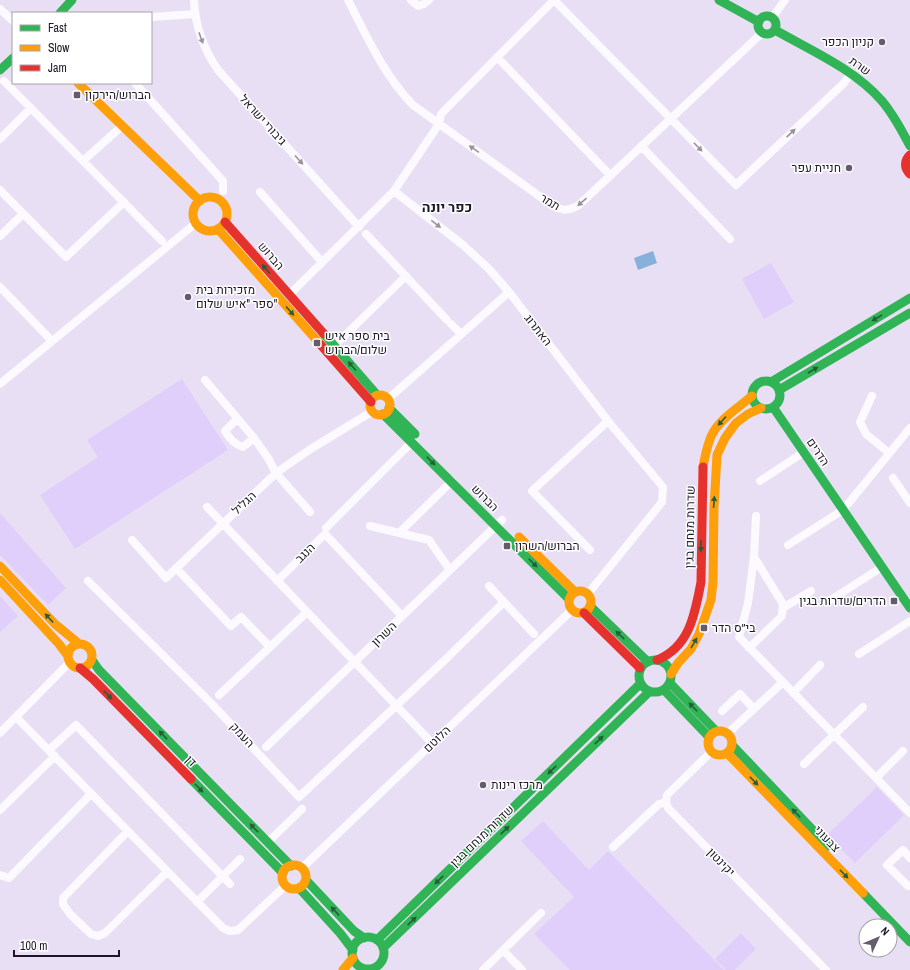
<svg xmlns="http://www.w3.org/2000/svg" width="910" height="970" font-family="'Archivo Narrow',Heebo,sans-serif">
<style>
.green{fill:#e0cffa}
.water{fill:#87b1da}
.lines{fill:none;stroke-linecap:round;stroke-linejoin:round}
.street{stroke:#fcfafe;stroke-width:8}
.fast{stroke:#30b455;stroke-width:9}
.slow{stroke:#ff9f0a;stroke-width:9}
.jam{stroke:#e5322d;stroke-width:9}
.oneway{fill:#98939d}
.oneway2{fill:#265d3b}
.poi-dot{fill:#645c6e;stroke:#fff;stroke-width:1.5}
.labels{text-anchor:middle;stroke-width:3;stroke-linejoin:round;paint-order:stroke}
.poi-label{font-size:12px;fill:#1d1626;stroke:#fff;text-anchor:start}
.street-label{font-size:12px;fill:#1d1626;stroke:#fff}
.quarter-label{font-size:14px;font-weight:bold;fill:#1d1626;stroke:#fff}
</style>
<rect width="100%" height="100%" fill="#e8dff5"/>
<!-- green -->
<path class="green" d="M771,263L794,302L764,319L742,279Z
M182,379L228,450L75,549L40,495L98,457L87,440Z
M0,513L66,588L48,605L0,555Z
M0,596L18,616L0,632Z
M877,787L904,815L855,863L827,835Z
M543,821L589,870L608,851L724,970H570L534,934L574,897L521,841Z
M741,933L756,949L735,970H726L715,959Z"/>
<!-- water -->
<path class="water" d="M653,251L657,263L638,270L634,258Z"/>
<g class="lines">
<!-- street -->
<path class="street" d="M194,0C195,26 203,48 218,70L359,227
M348,0C367,37 384,75 413,105L553,206C563,211 569,211 579,205L762,33
M411,0L418,6L424,4L429,0
M554,0L736,185L844,83L851,73
M0,9L13,21
M151,17L195,14
M772,18L785,0
M497,57L610,175
M4,81L162,241
M135,83L223,181V191
M0,139L31,108
M641,146L730,239
M83,161L122,126
M0,190L66,257L124,202
M394,191L463,245L488,268L509,292L608,421L663,487L662,502L587,595
M260,192L322,262
M366,234L447,320
M0,236L23,214
M0,287L52,341
M289,295L394,191L439,124L441,114L554,0
M451,324L461,334
M334,346L406,276
M205,380L254,438L268,458L276,473L310,512
M0,384L196,223
M872,396L860,422L866,434L889,453
M388,399L509,292
M237,419L225,431C230,439 234,444 243,447L254,438
M893,478L910,503
M760,481L804,452
M207,507L432,743
M756,516L754,557L748,603L739,637L783,682
M370,526L429,540L450,570
M326,528L412,442
M399,533L452,481
M132,540L166,578L276,473L309,450L373,411
M788,545L843,510L910,428
M590,550L532,491L608,421
M176,568L231,626L241,617L270,647L307,612
M88,581L211,703L299,797L447,658L504,602L534,634
M277,581L325,534L402,616
M489,586L504,602
M829,601L882,567
M783,608L811,591
M749,648L782,616L783,604L754,557
M859,654L910,621
M793,693L820,665
M219,695L270,647
M722,711L740,694L754,709
M16,717L223,928L230,931L238,930L286,885
M0,733L70,662
M728,733L783,682L910,813
M266,747L502,520
M49,750L76,725L230,884
M712,751L667,795L666,802L668,808L826,970
M804,764L863,707
M876,778L903,751
M0,810L55,756
M128,831L63,898V904L70,914L91,934L98,936L105,933L167,872
M268,842L302,809
M613,847L659,804L666,802
M910,858L903,850L887,865L908,886H910
M302,868L572,610
M0,875L9,878L91,794
M197,902L240,859
M503,950L522,970
M483,970L541,913"/>
<!-- fast -->
<path class="fast" d="M719,0L759,22
M60,13L72,0
M758 25a9 9 0 1 1 18 0a9 9 0 1 1-18 0Z
M775,30C812,51 854,69 882,101C894,115 902,131 910,146
M0,70L13,58
M324,334L377,395
M752 395a14 14 0 1 1 28 0a14 14 0 1 1-28 0Z
M771,382L910,298
M779,390L910,313
M773,407L910,608
M389,408L415,434
M383,414L569,599
M590,606L648,662
M639 676a16 16 0 1 1 32 0a16 16 0 1 1-32 0Z
M92,660L99,670L291,866
M670,683L716,731
M664,690L709,737
M732,745L828,846
M191,779L283,873
M306,880L354,931L364,938
M299,888L340,933L353,950
M863,893L910,942
M352 953a16 16 0 1 1 32 0a16 16 0 1 1-32 0Z
M377,940L640,684
M383,948L649,692"/>
<!-- slow -->
<path class="slow" d="M78,83L200,201
M193 214a17 17 0 1 1 34 0a17 17 0 1 1-34 0Z
M218,229L320,344
M370 405a10 10 0 1 1 20 0a10 10 0 1 1-20 0Z
M703,467C705,456 708,440 714,431C723,417 739,407 752,396
M519,537L575,592
M0,566L55,624L78,643
M0,580L59,644L68,656
M569 602a11 11 0 1 1 22 0a11 11 0 1 1-22 0Z
M68 656a12 12 0 1 1 24 0a12 12 0 1 1-24 0Z
M671,674L678,663L691,649L699,634L711,600L713,582L714,508L717,455L725,438L736,423L748,414L761,408
M708 743a12 12 0 1 1 24 0a12 12 0 1 1-24 0Z
M727,753L863,893
M282 877a12 12 0 1 1 24 0a12 12 0 1 1-24 0Z
M343,970L353,958"/>
<!-- jam -->
<path class="jam" d="M910,155C904,161 904,168 910,174
M225,222L324,334
M320,344L371,402
M584,613L640,668
M657,660C690,647 695,613 701,582L703,467
M80,668L93,679L191,779"/>
</g>
<!-- one-way arrows -->
<defs><path id="oneway-solid" d="M-6-.8H1V-3.2L6.5 0L1 3.2V.8H-6Z"/></defs>
<g class="oneway">
<use href="#oneway-solid" transform="translate(201 38) rotate(70)"/>
<use href="#oneway-solid" transform="translate(791 133) rotate(-43)"/>
<use href="#oneway-solid" transform="translate(698 147) rotate(46)"/>
<use href="#oneway-solid" transform="translate(474 149) rotate(-145)"/>
<use href="#oneway-solid" transform="translate(299 160) rotate(48)"/>
<use href="#oneway-solid" transform="translate(582 202) rotate(139)"/>
<use href="#oneway-solid" transform="translate(436 224) rotate(38)"/>
</g>
<g class="oneway2">
<use href="#oneway-solid" transform="translate(266 269) rotate(-131)"/>
<use href="#oneway-solid" transform="translate(290 311) rotate(49)"/>
<use href="#oneway-solid" transform="translate(877 318) rotate(149)"/>
<use href="#oneway-solid" transform="translate(352 366) rotate(-131)"/>
<use href="#oneway-solid" transform="translate(813 370) rotate(-30)"/>
<use href="#oneway-solid" transform="translate(722 421) rotate(132)"/>
<use href="#oneway-solid" transform="translate(431 461) rotate(45)"/>
<use href="#oneway-solid" transform="translate(714 502) rotate(-86)"/>
<use href="#oneway-solid" transform="translate(701 546) rotate(91)"/>
<use href="#oneway-solid" transform="translate(533 563) rotate(45)"/>
<use href="#oneway-solid" transform="translate(49 618) rotate(-133)"/>
<use href="#oneway-solid" transform="translate(620 635) rotate(-136)"/>
<use href="#oneway-solid" transform="translate(694 643) rotate(-60)"/>
<use href="#oneway-solid" transform="translate(108 695) rotate(46)"/>
<use href="#oneway-solid" transform="translate(693 707) rotate(-134)"/>
<use href="#oneway-solid" transform="translate(163 735) rotate(-134)"/>
<use href="#oneway-solid" transform="translate(599 740) rotate(-44)"/>
<use href="#oneway-solid" transform="translate(552 770) rotate(136)"/>
<use href="#oneway-solid" transform="translate(754 781) rotate(46)"/>
<use href="#oneway-solid" transform="translate(199 788) rotate(46)"/>
<use href="#oneway-solid" transform="translate(796 813) rotate(-134)"/>
<use href="#oneway-solid" transform="translate(254 828) rotate(-134)"/>
<use href="#oneway-solid" transform="translate(505 830) rotate(-44)"/>
<use href="#oneway-solid" transform="translate(844 874) rotate(46)"/>
<use href="#oneway-solid" transform="translate(439 880) rotate(136)"/>
<use href="#oneway-solid" transform="translate(335 911) rotate(-133)"/>
<use href="#oneway-solid" transform="translate(412 921) rotate(-44)"/>
</g>
<!-- markers -->
<g class="poi-dot">
<circle cx="882" cy="42" r="4"/>
<rect x="73" y="91" width="8" height="8" rx="2"/>
<circle cx="849" cy="168" r="4"/>
<circle cx="188" cy="297" r="4"/>
<rect x="313" y="339" width="8" height="8" rx="2"/>
<rect x="503" y="542" width="8" height="8" rx="2"/>
<rect x="890" y="597" width="8" height="8" rx="2"/>
<rect x="700" y="624" width="8" height="8" rx="2"/>
<circle cx="483" cy="785" r="4"/>
</g>
<g class="labels">
<!-- poi labels -->
<g class="poi-label">
<text x="874" y="46" text-anchor="end">קניון הכפר</text>
<text x="85" y="99">הברוש/הירקון</text>
<text x="841" y="172" text-anchor="end">חניית עפר</text>
<text x="196" y="294">מזכירות בית<tspan x="196" dy="14">ספר "איש שלום"</tspan></text>
<text x="325" y="340">בית ספר איש<tspan x="325" dy="14">שלום/הברוש</tspan></text>
<text x="515" y="550">הברוש/השרון</text>
<text x="886" y="605" text-anchor="end">הדרים/שדרות בגין</text>
<text x="712" y="632">בי״ס הדר</text>
<text x="491" y="789">מרכז רינות</text>
</g>
<!-- street labels -->
<g class="street-label">
<text transform="translate(860 66) rotate(35)" y="4">שרת</text>
<text transform="translate(263 120) rotate(48)" y="4">גיבורי ישראל</text>
<text transform="translate(550 202) rotate(30)" y="4">תמר</text>
<text transform="translate(271 256) rotate(49)" y="4">הברוש</text>
<text transform="translate(538 330) rotate(52)" y="4">האתרוג</text>
<text transform="translate(818 452) rotate(56)" y="4">הדרים</text>
<text transform="translate(485 498) rotate(45)" y="4">הברוש</text>
<text transform="translate(244 503) rotate(-44)" y="4">הגליל</text>
<text transform="translate(690 527) rotate(-89)" y="4">שדרות מנחם בגין</text>
<text transform="translate(305 553) rotate(-45)" y="4">הנגב</text>
<text transform="translate(384 634) rotate(-44)" y="4">השרון</text>
<text transform="translate(242 735) rotate(47)" y="4">העמק</text>
<text transform="translate(437 739) rotate(-44)" y="4">הלוטם</text>
<text transform="translate(191 761) rotate(46)" y="4">דן</text>
<text transform="translate(482 836) rotate(-44)" y="4">שדרות מנחם בגין</text>
<text transform="translate(827 839) rotate(46)" y="4">צבעוני</text>
<text transform="translate(721 862) rotate(46)" y="4">יקינטון</text>
</g>
<!-- quarter labels -->
<g class="quarter-label">
<text x="447" y="212">כפר יונה</text>
</g>
</g>
<!-- legend -->
<rect x="12" y="12" width="140" height="72" fill="#ffffff" stroke="#a5a2a8"/>
<rect x="20" y="25" width="20" height="6" fill="#30b455" stroke="#a5a2a8"/>
<text x="48" y="32" font-size="12" fill="#1d1626">Fast</text>
<rect x="20" y="45" width="20" height="6" fill="#ff9f0a" stroke="#a5a2a8"/>
<text x="48" y="52" font-size="12" fill="#1d1626">Slow</text>
<rect x="20" y="65" width="20" height="6" fill="#e5322d" stroke="#a5a2a8"/>
<text x="48" y="72" font-size="12" fill="#1d1626">Jam</text>
<!-- north arrow -->
<g transform="translate(878 938) rotate(46)"><circle r="19" fill="#ffffff" stroke="#a5a2a8"/>
<path d="M0-3L7 15L0 10L-7 15Z" fill="#645c6e"/>
<text y="-6" font-size="11" font-weight="bold" text-anchor="middle" fill="#1d1626">N</text>
</g>
<!-- scale -->
<path d="M14 950v6h105v-6" fill="none" stroke="#1d1626" stroke-width="2"/>
<text x="20" y="950" font-size="12" fill="#1d1626" stroke="#ffffff" stroke-width="3" paint-order="stroke">100 m</text>
</svg>
